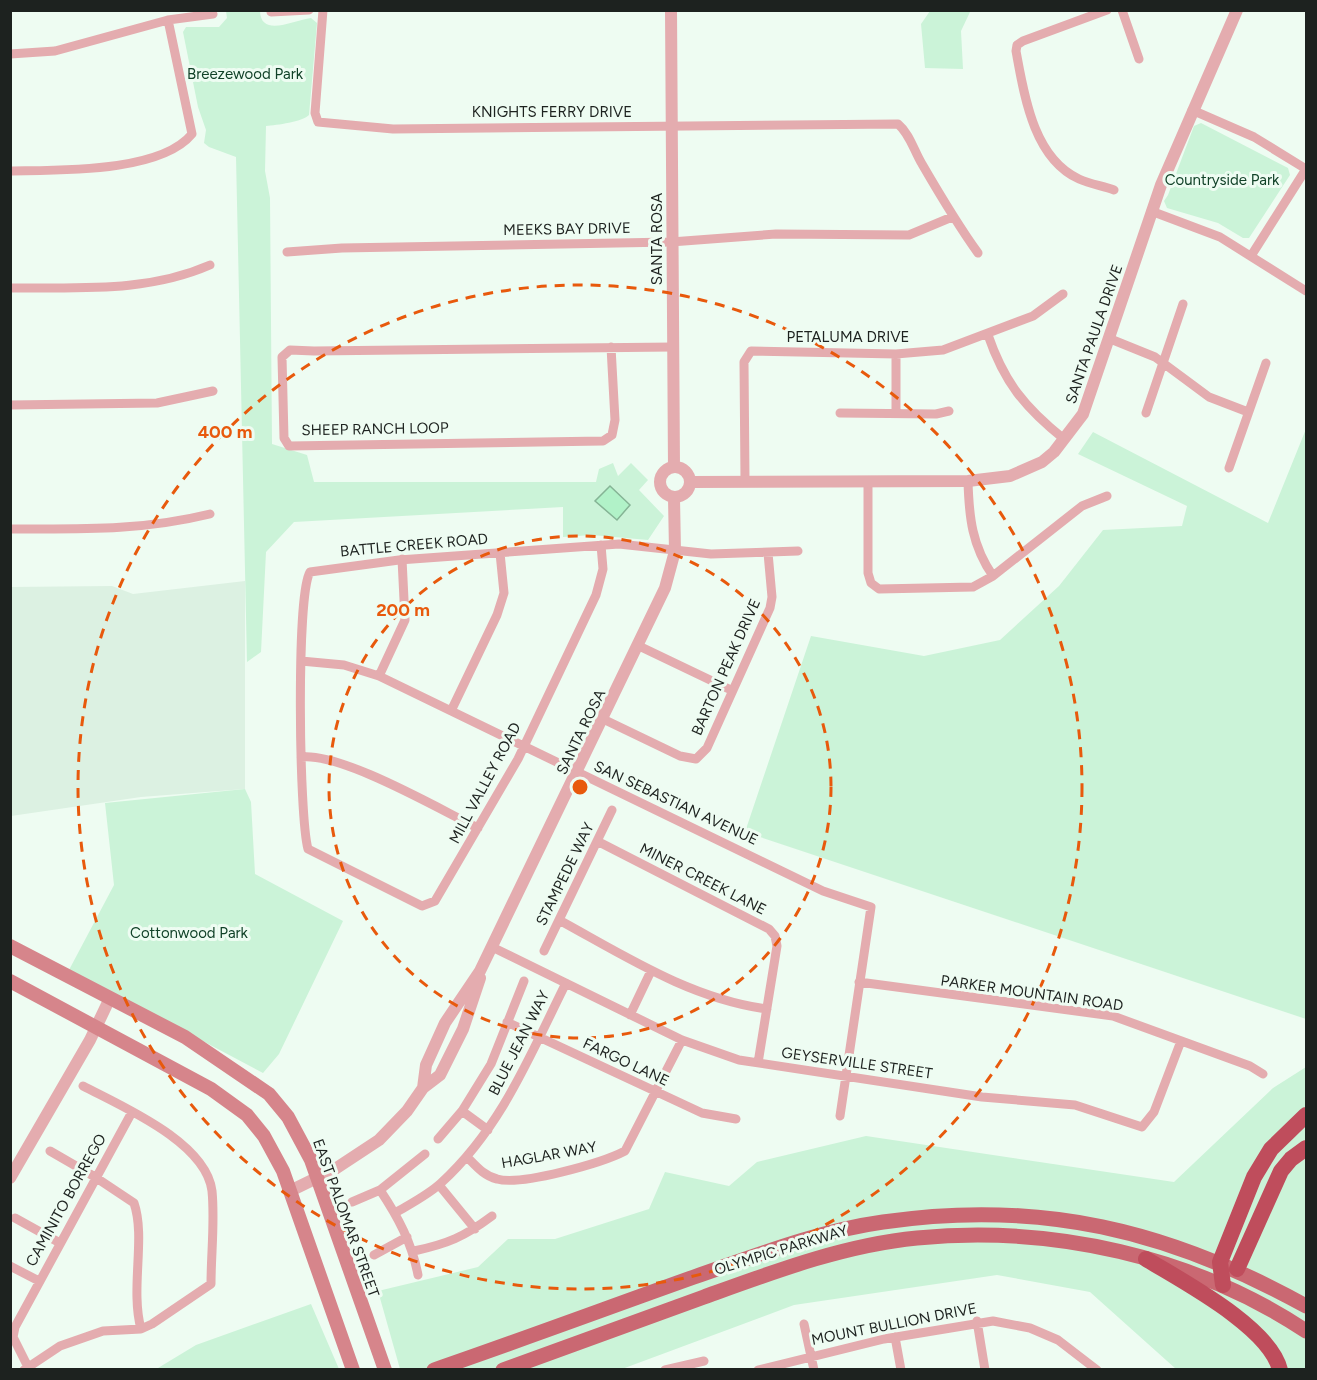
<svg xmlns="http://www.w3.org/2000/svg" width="1317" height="1380" font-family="Figtree,sans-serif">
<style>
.built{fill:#dcf1e2}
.green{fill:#cbf3d8}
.water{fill:#b1f2c8;stroke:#85b495;stroke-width:1.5}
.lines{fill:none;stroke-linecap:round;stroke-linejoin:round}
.minor{stroke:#e4acaf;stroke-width:9}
.tertiary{stroke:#e4acaf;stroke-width:12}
.secondary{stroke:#d6858b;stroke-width:14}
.primary{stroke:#ca6872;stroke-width:15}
.motorway{stroke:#bf4d5c;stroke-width:16}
.ring{fill:none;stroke:#e8590c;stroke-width:3;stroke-dasharray:10 8}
.labels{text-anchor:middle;stroke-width:6;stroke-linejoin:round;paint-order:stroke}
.park-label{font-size:15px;fill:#114228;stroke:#eefcf2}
.street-label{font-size:15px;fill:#1d221f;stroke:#eefcf2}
.centre{fill:#e8590c;stroke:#eefcf2;stroke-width:3}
.ring-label{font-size:18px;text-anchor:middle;font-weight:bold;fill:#e8590c;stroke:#eefcf2;stroke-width:6;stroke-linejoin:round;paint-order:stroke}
</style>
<rect width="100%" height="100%" fill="#eefcf2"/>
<!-- built -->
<path class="built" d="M245,581V789L141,797L11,816L10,587L112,586L133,594Z"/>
<!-- green -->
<path class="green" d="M968,10L970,12L961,31L963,69L925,68L921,24L930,11Z
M226,11H260C261,38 294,20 311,18L317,23L309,115C302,122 277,125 266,126L265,171L270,198L272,444L307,455L314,482H596L599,469L613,463L618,476L631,463L648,480L639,490L664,516L648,540L592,535L563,537V507L294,522L266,552L261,652L247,662L236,157L209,147L204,143L206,130L198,107L183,32L186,27H219L227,18Z
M1201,123L1288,168L1290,175L1249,238H1243L1218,223L1167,208L1164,201L1168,195L1194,126Z
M1306,429V1019L745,832L811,636L924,656L1000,640L1059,586L1103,530L1182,526L1187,506L1078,454L1093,432L1268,523Z
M245,789L251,802L255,874L343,921L279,1054L263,1073L69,970L114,885L105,803Z
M1306,1067V1369H1176L1090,1292L997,1275L794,1305L622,1369H400L378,1291L478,1267L508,1239H555L649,1209L665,1172L729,1186L757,1162L866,1136L1174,1182L1273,1088Z
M311,1304L339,1369H143L158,1368L196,1345Z"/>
<!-- water -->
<path class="water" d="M610,486L630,505L617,520L595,501Z"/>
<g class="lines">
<!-- minor -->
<path class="minor" d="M323,10L315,113L318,122L393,129L898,124C910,134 914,151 922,164C940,195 957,224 978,253
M1107,10L1023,41L1017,45L1016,51C1024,94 1033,158 1079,179C1090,184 1103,186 1114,190
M1122,10L1139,59
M271,12L309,10
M10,54L55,51L168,20L213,14
M1192,110L1254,137L1306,169
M10,171C58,170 160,173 192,134L168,20
M1151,211L1220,237L1306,291
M287,252L342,248L671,242L776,234L909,235L952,217
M1251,256L1306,169
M10,288C79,287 146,293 210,265
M988,335C1004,382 1025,408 1064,439
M1108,338L1155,357L1209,397L1248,412
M611,347L615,420L612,435L603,441L289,446L284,438L282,357L290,350L314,351L673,347
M10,405L157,403L213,391
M896,412V354
M840,413L936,414L949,411
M1146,413L1183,304
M1229,468L1266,363
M745,480L744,362L751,351L896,354L943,350L1033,316L1063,294
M968,481C969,517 972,546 993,576
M868,482V573L871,583L879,589L973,587L993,576L1082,506L1107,496
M10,529C82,529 140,531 210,514
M601,545L603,569L596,595L518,759L435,901L422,906L308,849C299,817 296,596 310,572L399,560L619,544L711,554L798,551
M639,646L731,690
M301,661L344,665L379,676L823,891L871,907L840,1116
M379,676L405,620L402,559
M451,711L497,615L504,593L500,553
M603,719L680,756L696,759L707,748L770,608L772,597L768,553
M301,757C341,752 439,809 478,828
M597,841L769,929L775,936L777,946L758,1063
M559,920C625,956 691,999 767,1009
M492,947L682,1040L739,1060L982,1097L1075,1105L1142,1127L1154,1112L1181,1041
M544,951L612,810
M859,982L1113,1016L1250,1066L1263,1074
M630,1015L651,971
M507,1022L702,1113L736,1119
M462,1111L488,1130
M438,1139L462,1111L491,1064L524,981
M50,1151L95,1177L134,1203C146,1238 130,1288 141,1329
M467,1157C476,1166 484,1176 497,1179C521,1186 602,1163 625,1151L682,1040
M439,1185L475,1229
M380,1190C398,1217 412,1243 418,1275
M352,1202L380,1190L425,1154
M395,1213C410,1204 428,1195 441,1183C502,1127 530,1055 566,983
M15,1218L60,1243
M414,1251C447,1244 464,1237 492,1216
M374,1255L407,1237
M10,1266L39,1281
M977,1321L985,1370
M804,1324L814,1370
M895,1337L901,1370
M28,1367L13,1337L15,1327L132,1112
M24,1370L60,1346L103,1331L141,1329L152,1324L211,1284C211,1254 215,1221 212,1191C206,1142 121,1106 83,1086
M665,1370L704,1361
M758,1370L884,1339L993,1321L1030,1328L1058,1340L1097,1370"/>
<!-- tertiary -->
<path class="tertiary" d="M671,10L674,467
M660 482a15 15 0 1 1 30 0a15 15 0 1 1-30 0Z
M690,482L968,481L1010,476L1042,462L1054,452L1083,414L1161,185L1237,10
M423,1088L426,1065L445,1023L480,971L665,588L675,551L674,498
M10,1178L90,1040L110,998
M290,1191L335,1169L379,1140L407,1111L423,1088L440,1075L463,1029L480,978"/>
<!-- secondary -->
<path class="secondary" d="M10,946L185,1037L269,1094L288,1117L311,1160L385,1370
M10,981L211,1089L247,1115L264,1136L283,1171L353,1370"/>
<!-- primary -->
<path class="primary" d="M434,1370C521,1340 607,1308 694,1277C755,1256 818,1231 883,1222C1040,1199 1169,1230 1306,1306
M503,1370C570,1345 637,1321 704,1297C773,1272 844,1245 917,1238C1052,1225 1193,1256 1306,1331"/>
<!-- motorway -->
<path class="motorway" d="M1146,1259C1182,1281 1270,1327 1280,1370
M1237,1269L1281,1171L1291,1159L1306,1148
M1223,1285L1220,1262L1254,1177L1271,1149L1306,1115"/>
</g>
<!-- distance rings -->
<g class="ring">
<circle cx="580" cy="787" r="251"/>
<circle cx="580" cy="787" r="502"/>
</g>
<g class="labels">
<!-- park labels -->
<g class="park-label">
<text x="245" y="79">Breezewood Park</text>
<text x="1222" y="185">Countryside Park</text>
<text x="189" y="938">Cottonwood Park</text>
</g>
<!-- street labels -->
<g class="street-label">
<text x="552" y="117">KNIGHTS FERRY DRIVE</text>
<text transform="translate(567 229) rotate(-1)" y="5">MEEKS BAY DRIVE</text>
<text transform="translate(657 239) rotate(-90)" y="5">SANTA ROSA</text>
<text transform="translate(1094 334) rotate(-71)" y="5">SANTA PAULA DRIVE</text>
<text x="848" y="342">PETALUMA DRIVE</text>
<text transform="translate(375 429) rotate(-1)" y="5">SHEEP RANCH LOOP</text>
<text transform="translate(414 545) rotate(-5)" y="5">BATTLE CREEK ROAD</text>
<text transform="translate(726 667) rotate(-66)" y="5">BARTON PEAK DRIVE</text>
<text transform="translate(581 732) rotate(-64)" y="5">SANTA ROSA</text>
<text transform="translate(485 783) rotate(-62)" y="5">MILL VALLEY ROAD</text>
<text transform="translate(676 803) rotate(25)" y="5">SAN SEBASTIAN AVENUE</text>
<text transform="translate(565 874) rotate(-64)" y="5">STAMPEDE WAY</text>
<text transform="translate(703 879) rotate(27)" y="5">MINER CREEK LANE</text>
<text transform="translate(1032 993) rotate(8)" y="5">PARKER MOUNTAIN ROAD</text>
<text transform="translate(519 1043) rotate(-63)" y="5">BLUE JEAN WAY</text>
<text transform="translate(626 1062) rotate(25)" y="5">FARGO LANE</text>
<text transform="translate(857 1063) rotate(8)" y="5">GEYSERVILLE STREET</text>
<text transform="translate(549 1155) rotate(-10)" y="5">HAGLAR WAY</text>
<text transform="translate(66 1200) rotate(-61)" y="5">CAMINITO BORREGO</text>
<text transform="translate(346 1218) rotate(70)" y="5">EAST PALOMAR STREET</text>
<text transform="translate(781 1250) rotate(-17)" y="5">OLYMPIC PARKWAY</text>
<text transform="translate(894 1324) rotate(-11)" y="5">MOUNT BULLION DRIVE</text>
</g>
</g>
<circle cx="580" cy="787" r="9" class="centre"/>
<g class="ring-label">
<text x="225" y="438">400 m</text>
<text x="403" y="616">200 m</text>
</g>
<!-- border -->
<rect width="1317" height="1380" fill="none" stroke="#1d221f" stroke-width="24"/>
</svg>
